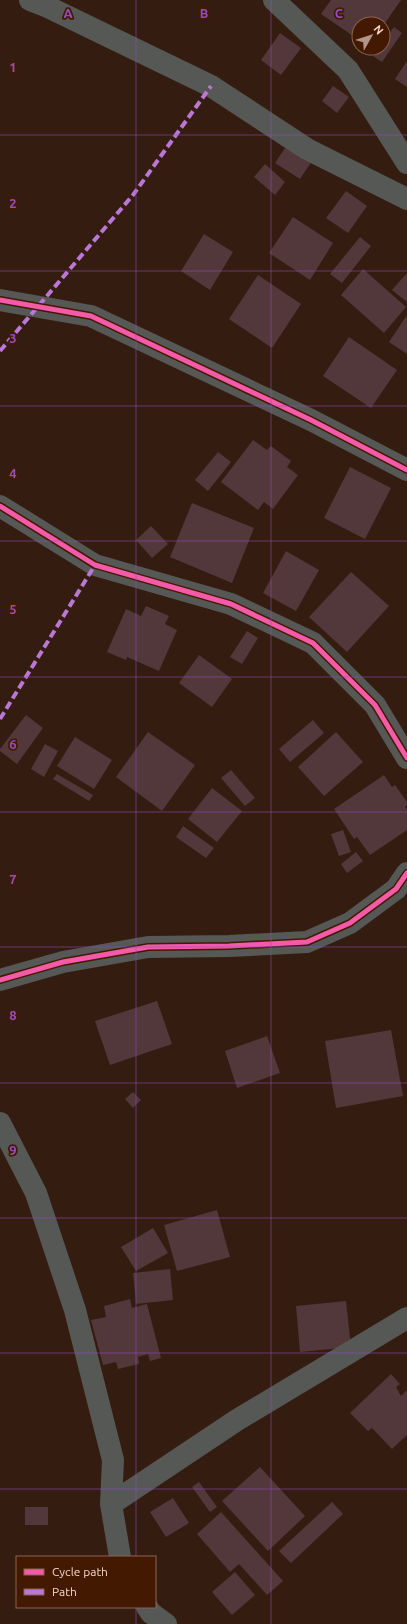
<svg xmlns="http://www.w3.org/2000/svg" width="407" height="1624" font-family="Ubuntu,sans-serif">
<style>
.building{fill:#52373b}
.lines{fill:none;stroke-linecap:round;stroke-linejoin:round}
.minor{stroke:#555854;stroke-width:22}
.quiet{stroke:#ba77d6;stroke-width:4;stroke-dasharray:8 4;stroke-linecap:butt}
.cycleway-casing{stroke:#431901;stroke-width:8}
.cycleway{stroke:#f35aa7;stroke-width:5}
.grid{fill:none;stroke:#934ec1;stroke-width:1;stroke-opacity:0.55}
.grid-label{font-size:13px;text-anchor:middle;font-weight:bold;fill:#934ec1;stroke:#431901;stroke-width:3.5;stroke-linejoin:round;paint-order:stroke}
</style>
<rect width="100%" height="100%" fill="#341d10"/>
<!-- building -->
<path class="building" d="M331,0H401L383,26V24H359V40L321,14Z
M394,27L402,33L382,62L373,56L378,48H383V41Z
M280,33L301,48L281,75L261,60Z
M407,61V87L395,79Z
M333,86L349,97L337,113L322,101Z
M289,142L314,158L300,179L275,163Z
M265,164L285,182L275,195L254,177Z
M346,191L367,206L348,233L326,218Z
M293,217L333,243L310,280L269,253Z
M204,234L233,252L210,290L181,271Z
M360,237L371,246L342,283L330,274Z
M363,269L406,307L384,333L341,295Z
M407,273V302L392,290Z
M258,275L301,304L272,348L229,319Z
M407,315V354L389,342Z
M349,337L397,370L371,408L323,376Z
M253,440L267,450L271,446L291,461L287,467L298,475L273,509L264,502L258,510L221,482Z
M218,452L231,462L208,491L195,480Z
M350,467L391,488L365,539L324,518Z
M192,503L254,528L232,583L170,557Z
M151,526L168,544L152,558L136,540Z
M286,551L319,570L296,611L263,593Z
M351,572L389,606L347,652L309,617Z
M146,606L169,616L165,624L177,630L159,671L127,657L126,660L107,652L126,609L141,616Z
M247,631L258,638L242,664L230,657Z
M199,655L232,679L212,707L179,683Z
M26,715L43,728L17,764L0,751V749Z
M313,720L324,733L290,762L279,749Z
M148,732L195,765L162,811L116,777Z
M336,732L363,762L324,796L298,767Z
M75,737L112,760L94,789L57,766Z
M45,744L58,751L44,777L31,769Z
M231,770L255,798L245,806L221,778Z
M57,774L93,795L89,801L53,779Z
M384,775L392,787L395,785L407,802V805L405,807L407,810V830L370,855L357,837L354,839L334,809Z
M212,788L242,811L217,842L188,819Z
M183,826L214,848L206,858L176,837Z
M343,830L351,852L339,856L331,834Z
M356,852L363,861L347,873L341,864Z
M157,1001L172,1044L110,1065L95,1021Z
M391,1030L403,1096L336,1108L325,1041Z
M267,1036L280,1073L237,1088L225,1051Z
M133,1092L141,1100L133,1108L125,1099Z
M217,1210L230,1257L177,1271L164,1225Z
M153,1228L168,1253L136,1271L121,1247Z
M170,1269L173,1300L136,1304L133,1273Z
M130,1299L132,1308L147,1304L161,1358L150,1361L148,1354L138,1357L139,1364L118,1369L116,1362L103,1365L91,1320L106,1317L104,1306Z
M346,1301L351,1347L300,1352L296,1306Z
M391,1374L400,1384L396,1387L401,1396L407,1390V1435L392,1449L372,1428L368,1431L350,1413Z
M260,1467L305,1516L268,1551L222,1501Z
M199,1482L217,1507L210,1512L192,1487Z
M173,1498L189,1523L166,1537L150,1512Z
M332,1502L343,1514L291,1563L279,1551Z
M25,1507H48V1525H25Z
M221,1512L283,1581L267,1595L239,1564L230,1572L197,1534Z
M235,1572L255,1595L232,1615L212,1592Z"/>
<g class="lines">
<!-- minor -->
<path class="minor" d="M30,0L48,7L211,86L307,149L407,199
M274,0L348,70L407,163
M0,300L91,316L311,420L407,470
M0,506L95,565L231,604L313,643L375,705L407,758
M0,980L63,962L148,947L229,946L307,942L350,923L396,889L407,873
M0,1123L36,1193L75,1310L113,1460L111,1504
M120,1557L111,1504L237,1420L407,1318
M147,1607L151,1613L166,1624"/>
<!-- quiet -->
<path class="quiet" d="M0,351L133,195L211,86
M0,719L95,565"/>
<!-- cycleway casing -->
<g class="cycleway-casing">
<path id="cycleway" d="M0,300L91,316L311,420L407,470
M0,506L95,565L231,604L313,643L375,705L407,758
M0,980L63,962L148,947L229,946L307,942L350,923L396,889L407,873"/>
</g>
<!-- cycleway -->
<use href="#cycleway" class="cycleway"/>
</g>
<!-- grid -->
<path class="grid" d="M136,0V1557M271,0V1624M0,135H407M0,271H407M0,406H407M0,541H407M0,677H407M0,812H407M0,947H407M0,1083H407M0,1218H407M0,1353H407M0,1489H407M136,1607V1624"/>
<g class="grid-label">
<text x="68" y="18">A</text>
<text x="204" y="18">B</text>
<text x="339" y="18">C</text>
<text x="13" y="72">1</text>
<text x="13" y="208">2</text>
<text x="13" y="343">3</text>
<text x="13" y="478">4</text>
<text x="13" y="614">5</text>
<text x="13" y="749">6</text>
<text x="13" y="884">7</text>
<text x="13" y="1020">8</text>
<text x="13" y="1155">9</text>
</g>
<!-- legend -->
<rect x="16" y="1556" width="140" height="52" fill="#431901" stroke="#8a6552"/>
<rect x="24" y="1569" width="20" height="6" fill="#f35aa7" stroke="#8a6552"/>
<text x="52" y="1576" font-size="12" fill="#f5d8cb">Cycle path</text>
<rect x="24" y="1589" width="20" height="6" fill="#ba77d6" stroke="#8a6552"/>
<text x="52" y="1596" font-size="12" fill="#f5d8cb">Path</text>
<!-- north arrow -->
<g transform="translate(371 36) rotate(51)"><circle r="19" fill="#431901" stroke="#8a6552"/>
<path d="M0-3L7 15L0 10L-7 15Z" fill="#b1978a"/>
<text y="-6" font-size="11" font-weight="bold" text-anchor="middle" fill="#f5d8cb">N</text>
</g>
</svg>
